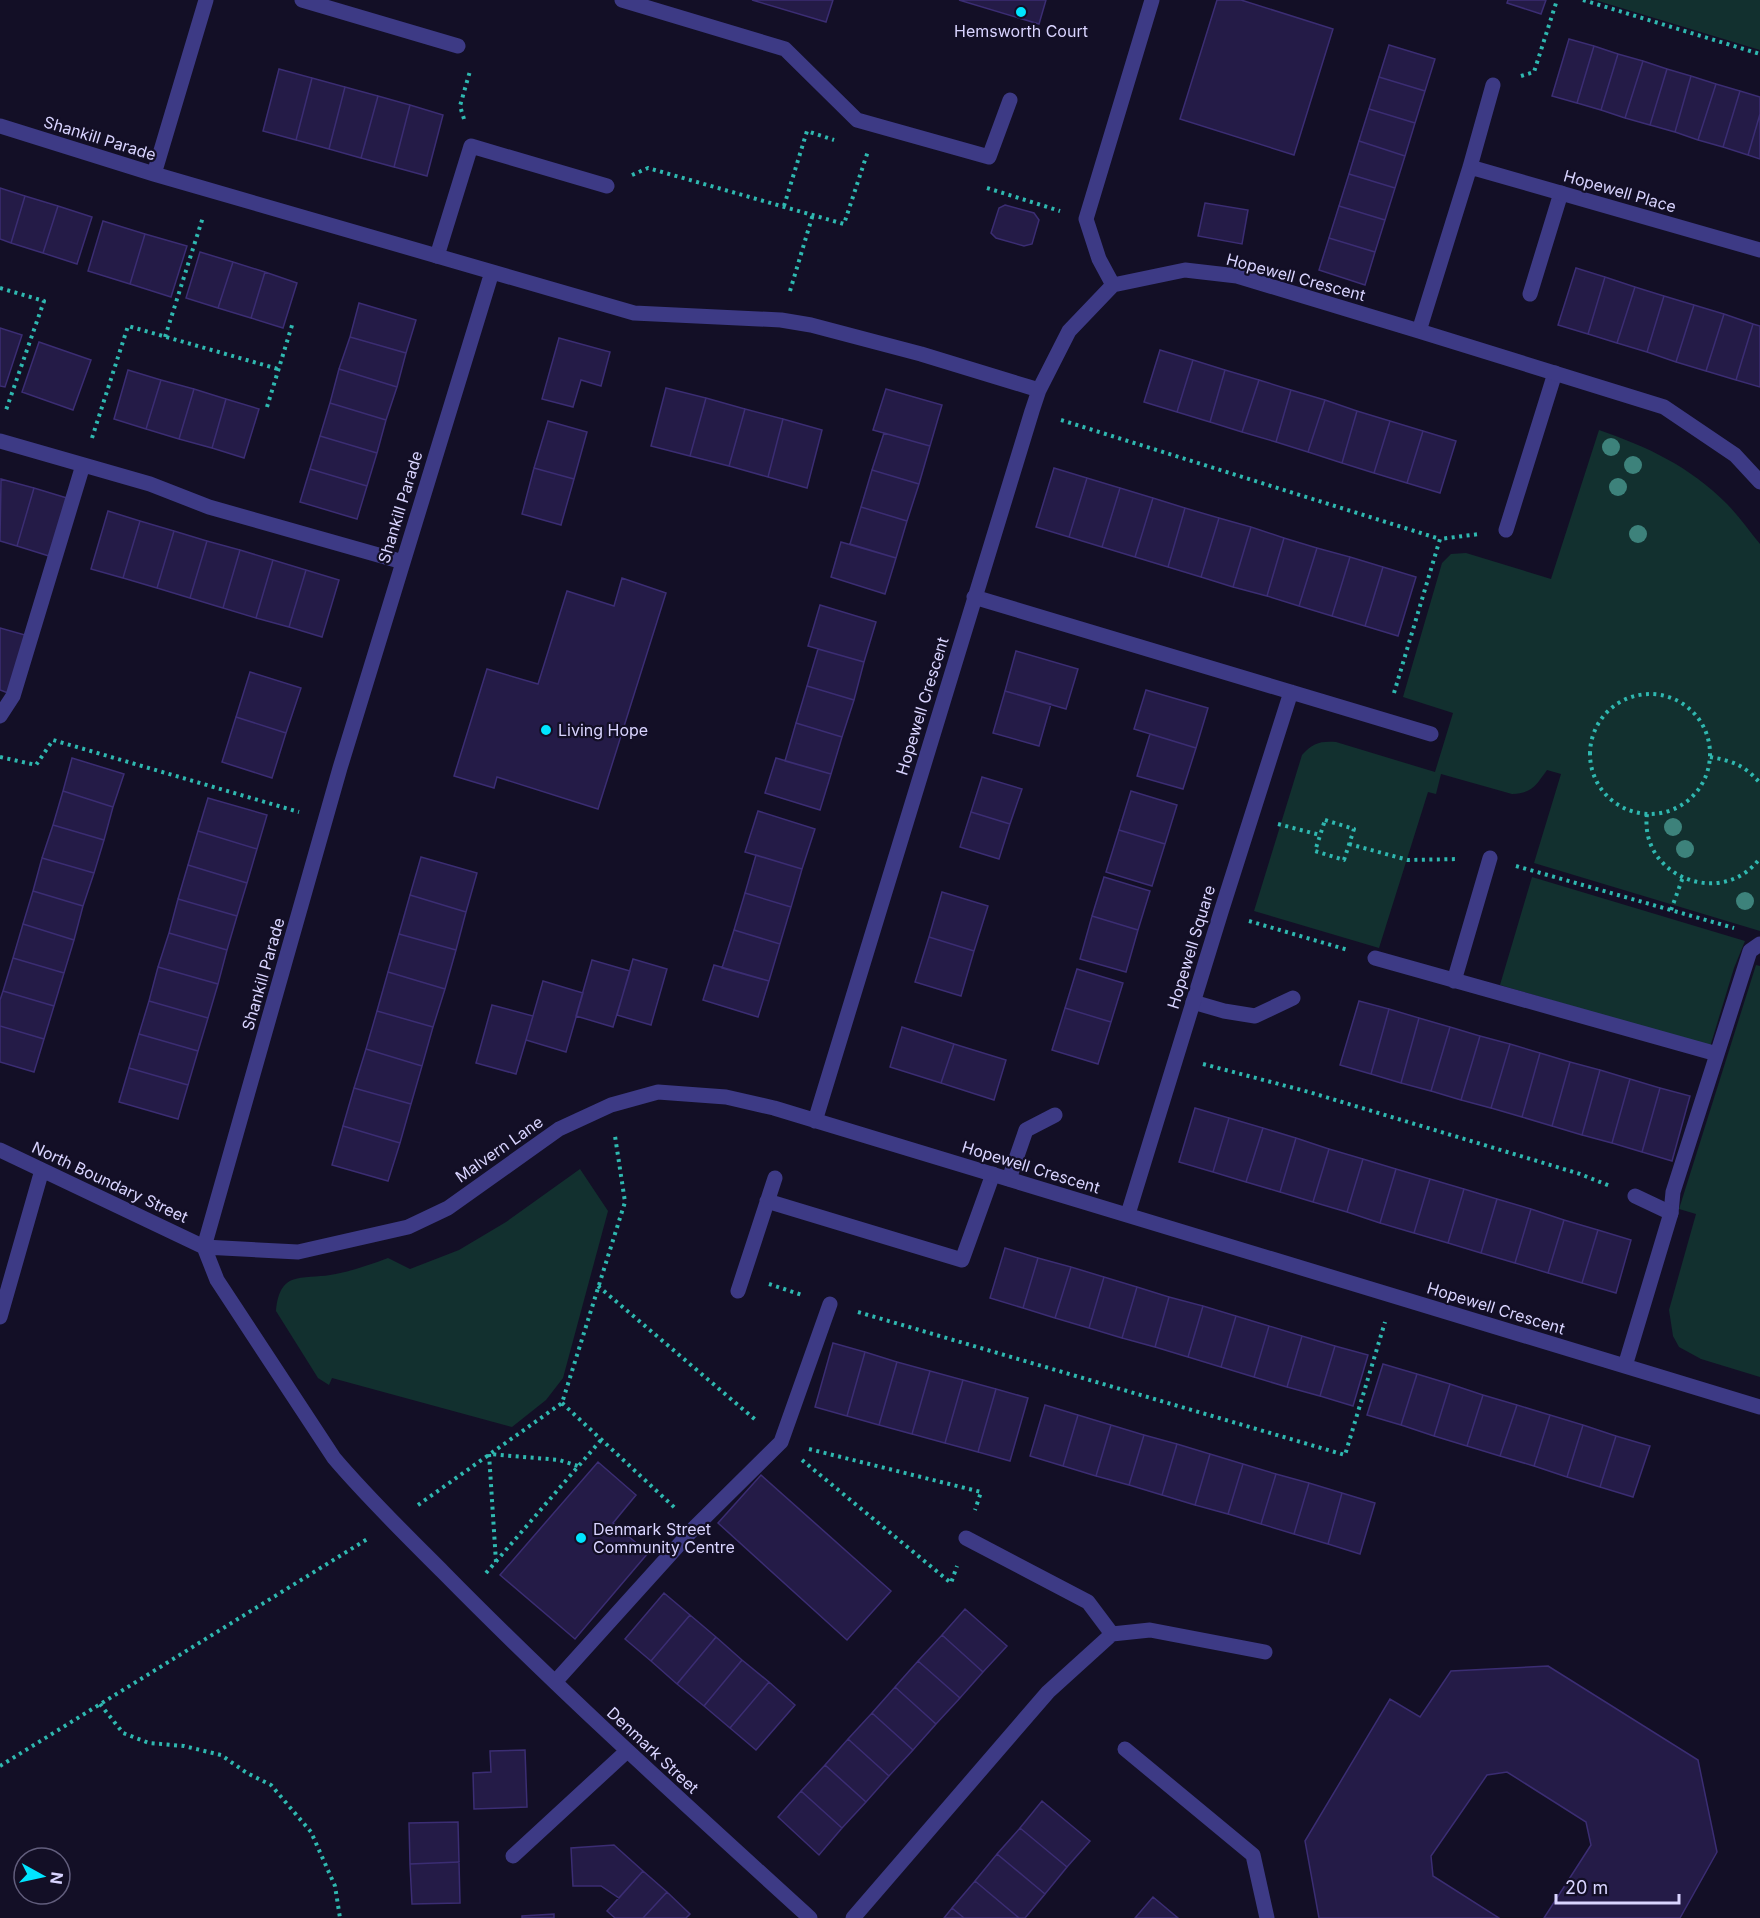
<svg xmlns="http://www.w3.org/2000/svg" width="1760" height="1918" font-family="Inter,sans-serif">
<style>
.green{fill:#12302f}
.building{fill:#241b47;stroke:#3b2d73;stroke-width:1.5}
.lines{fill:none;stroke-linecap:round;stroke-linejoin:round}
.path{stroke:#2fb8b0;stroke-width:4;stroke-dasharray:3 4.5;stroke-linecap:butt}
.lane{stroke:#3d3a85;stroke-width:15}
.street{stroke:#3d3a85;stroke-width:15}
.tree{fill:#3d827b}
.poi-dot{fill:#00e5ff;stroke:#130f26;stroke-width:2}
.labels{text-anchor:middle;stroke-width:4.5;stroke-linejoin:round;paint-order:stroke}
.poi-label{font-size:16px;fill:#d9d4ff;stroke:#130f26;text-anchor:start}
.street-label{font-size:16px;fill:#d9d4ff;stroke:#130f26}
</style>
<rect width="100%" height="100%" fill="#130f26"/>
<!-- green -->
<path class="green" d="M1595,0H1760V50Z
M1599,430C1648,447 1689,466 1727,504C1739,516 1749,531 1760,544V931L1534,863L1561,774L1547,770C1536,785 1533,793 1512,794L1441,774L1436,794L1428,792L1379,948L1254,911L1302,755C1313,743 1320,741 1336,742L1435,772L1453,713L1403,697L1442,563L1451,554L1466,553L1551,579Z
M1532,877L1745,941L1734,968L1710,1047L1500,985Z
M1756,965L1760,966V1377L1701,1359L1679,1347L1673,1336L1669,1310L1696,1214L1679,1209Z
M580,1169L608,1211L563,1378L546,1400L512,1427L332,1378L329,1385L318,1378L276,1311C277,1299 280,1285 292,1280C303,1276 318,1277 330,1275C350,1272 369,1265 388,1258L410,1269L459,1250L506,1222Z"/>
<!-- building -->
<path class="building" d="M752,0H833L826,22Z
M959,0H1046L1039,24Z
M1217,0H1241L1333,29L1294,155L1180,119Z
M1508,0H1546L1541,14L1507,3Z
M1569,39L1594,46L1577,103L1552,96Z
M1389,45L1435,59L1425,91L1379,77Z
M1594,46L1618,54L1601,110L1577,103Z
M1618,54L1643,61L1625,118L1601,110Z
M1643,61L1667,69L1650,125L1625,118Z
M279,69L312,78L296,140L263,131Z
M1667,69L1691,76L1675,132L1650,125Z
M1691,76L1716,84L1698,140L1675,132Z
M1379,77L1425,91L1415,123L1369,109Z
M312,78L345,87L329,149L296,140Z
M1716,84L1740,91L1723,147L1698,140Z
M345,87L378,96L361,158L329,149Z
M1740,91L1760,97V114L1748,155L1723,147Z
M378,96L410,105L394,167L361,158Z
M410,105L443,115L427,176L394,167Z
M1369,109L1415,123L1405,156L1359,141Z
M1760,114V159L1748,155Z
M1359,141L1405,156L1395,188L1349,174Z
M1349,174L1395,188L1385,220L1339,206Z
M0,188L25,196L11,243L0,239Z
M25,196L58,206L43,253L11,243Z
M1205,203L1248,210L1242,244L1198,236Z
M1005,205L1034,213L1039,220L1032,244L1024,246L996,238L991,233L999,208Z
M58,206L92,217L77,264L43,253Z
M1339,206L1385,220L1375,252L1329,238Z
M103,221L145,234L130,284L88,271Z
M145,234L187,246L171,297L130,284Z
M1329,238L1375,252L1365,285L1319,270Z
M200,252L233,262L218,308L186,298Z
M233,262L265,272L251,318L218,308Z
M1576,268L1605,277L1588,334L1558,325Z
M265,272L297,283L283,328L251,318Z
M1605,277L1635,287L1617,343L1588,334Z
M1635,287L1664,296L1647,352L1617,343Z
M1664,296L1694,305L1676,362L1647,352Z
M359,303L416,320L406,353L350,337Z
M1694,305L1724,314L1706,371L1676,362Z
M1724,314L1753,324L1736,380L1706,371Z
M1753,324L1760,326V387L1736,380Z
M0,328L22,335L5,387L0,386Z
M350,337L406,353L397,387L339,369Z
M559,338L610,352L601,386L581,380L573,407L542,399Z
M39,342L91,360L73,410L22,392Z
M1160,350L1193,360L1177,412L1144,402Z
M1193,360L1225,370L1210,422L1177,412Z
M339,369L397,387L386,420L330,403Z
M128,370L161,380L146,429L114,419Z
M1225,370L1259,380L1242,432L1210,422Z
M161,380L194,389L179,439L146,429Z
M1259,380L1291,390L1276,442L1242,432Z
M666,388L706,398L690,456L651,446Z
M194,389L226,399L212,448L179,439Z
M886,389L942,405L930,446L873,430Z
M1291,390L1325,400L1308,452L1276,442Z
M706,398L745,409L729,466L690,456Z
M226,399L259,409L244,458L212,448Z
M1325,400L1357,411L1342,463L1308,452Z
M330,403L386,420L377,453L320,436Z
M745,409L783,419L768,477L729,466Z
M1357,411L1390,421L1374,473L1342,463Z
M783,419L822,430L807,488L768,477Z
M548,421L587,432L574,479L534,468Z
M1390,421L1423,431L1407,483L1374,473Z
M1423,431L1456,441L1440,493L1407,483Z
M884,433L930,446L919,484L872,470Z
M320,436L377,453L367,486L310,469Z
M534,468L574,479L561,525L522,514Z
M1054,468L1087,478L1069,537L1036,527Z
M310,469L367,486L357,519L300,502Z
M872,470L919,484L907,521L861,507Z
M1087,478L1120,488L1102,547L1069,537Z
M1,479L34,488L17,546L0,541Z
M34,488L67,498L49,556L17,546Z
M1120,488L1153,498L1135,557L1102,547Z
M1153,498L1185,508L1168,567L1135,557Z
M861,507L907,521L896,558L850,544Z
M1185,508L1219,518L1201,577L1168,567Z
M108,511L140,521L123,578L91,569Z
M1219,518L1251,527L1233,587L1201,577Z
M140,521L174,531L157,588L123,578Z
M1251,527L1284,538L1267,596L1233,587Z
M174,531L207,541L190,598L157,588Z
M1284,538L1317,548L1299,606L1267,596Z
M207,541L240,550L223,608L190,598Z
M841,542L896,558L885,594L831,577Z
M1317,548L1350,557L1332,616L1299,606Z
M240,550L273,560L256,618L223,608Z
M1350,557L1383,567L1365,626L1332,616Z
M273,560L306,570L289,627L256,618Z
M1383,567L1416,577L1398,636L1365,626Z
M306,570L339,580L322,637L289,627Z
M622,578L666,593L598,809L497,777L494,788L454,776L487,669L538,684L567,591L614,606Z
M820,605L876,622L864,662L808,646Z
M0,628L25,635L8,693L0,690Z
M818,649L864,662L854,700L807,686Z
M1016,651L1078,669L1066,709L1005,691Z
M250,672L301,688L286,733L236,717Z
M807,686L854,700L842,737L796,723Z
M1146,690L1208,708L1196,748L1134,729Z
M1005,691L1051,704L1039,746L993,733Z
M236,717L286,733L272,778L222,762Z
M796,723L842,737L831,774L785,761Z
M1150,734L1196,748L1183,789L1137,776Z
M72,758L124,774L113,807L63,791Z
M776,758L831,774L820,810L765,793Z
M982,777L1022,789L1010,824L971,812Z
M63,791L113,807L104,840L53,825Z
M1131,791L1177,805L1165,844L1119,830Z
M208,798L267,815L257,849L198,831Z
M758,811L815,829L802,869L745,852Z
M971,812L1010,824L999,859L960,847Z
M53,825L104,840L94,873L42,858Z
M1119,830L1165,844L1152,886L1106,872Z
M198,831L257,849L247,883L188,865Z
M756,855L802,869L791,907L745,893Z
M421,857L477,873L466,912L410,895Z
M42,858L94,873L83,906L33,891Z
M188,865L247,883L237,916L178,899Z
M1104,877L1150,891L1138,930L1092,916Z
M33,891L83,906L74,940L23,924Z
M942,892L988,906L974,951L929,937Z
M745,893L791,907L780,944L734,930Z
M410,895L466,912L456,950L399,934Z
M178,899L237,916L227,950L169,933Z
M1092,916L1138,930L1126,972L1080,959Z
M23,924L74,940L64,973L13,958Z
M734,930L780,944L769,981L722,968Z
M169,933L227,950L218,984L158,967Z
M399,934L456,950L445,989L388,972Z
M929,937L974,951L961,996L915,982Z
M13,958L64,973L54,1006L3,991Z
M633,959L667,969L651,1025L617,1015Z
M592,960L630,971L613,1027L576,1016Z
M714,965L769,981L758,1017L703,1000Z
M158,967L218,984L208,1018L149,1001Z
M1077,969L1123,983L1111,1022L1065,1008Z
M388,972L445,989L433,1027L377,1011Z
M543,981L583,993L566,1052L526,1040Z
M3,991L54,1006L44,1039L0,1026V1000Z
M149,1001L208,1018L198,1051L139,1034Z
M1359,1001L1389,1009L1371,1074L1340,1065Z
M492,1005L533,1016L516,1074L476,1063Z
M1065,1008L1111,1022L1098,1064L1052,1050Z
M1389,1009L1419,1018L1401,1083L1371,1074Z
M377,1011L433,1027L422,1066L366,1049Z
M1419,1018L1450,1027L1431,1091L1401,1083Z
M0,1026L44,1039L34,1072L0,1062Z
M902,1027L954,1044L941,1083L890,1067Z
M1450,1027L1480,1036L1461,1100L1431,1091Z
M139,1034L198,1051L188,1085L129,1068Z
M1480,1036L1510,1044L1491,1108L1461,1100Z
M954,1044L1006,1060L994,1100L941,1083Z
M1510,1044L1540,1053L1522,1117L1491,1108Z
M366,1049L422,1066L411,1104L354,1088Z
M1540,1053L1570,1062L1552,1126L1522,1117Z
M1570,1062L1600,1070L1582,1135L1552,1126Z
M129,1068L188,1085L178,1119L119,1102Z
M1600,1070L1630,1079L1612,1143L1582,1135Z
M1630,1079L1660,1088L1642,1152L1612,1143Z
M354,1088L411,1104L400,1143L343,1126Z
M1660,1088L1690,1096L1672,1161L1642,1152Z
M1195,1108L1229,1118L1213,1172L1179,1162Z
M1229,1118L1263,1128L1246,1182L1213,1172Z
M343,1126L400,1143L388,1181L332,1165Z
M1263,1128L1296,1138L1280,1192L1246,1182Z
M1296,1138L1329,1149L1313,1202L1280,1192Z
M1329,1149L1363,1159L1347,1212L1313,1202Z
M1363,1159L1396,1169L1380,1223L1347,1212Z
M1396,1169L1430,1179L1414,1233L1380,1223Z
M1430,1179L1464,1189L1448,1243L1414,1233Z
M1464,1189L1497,1199L1481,1253L1448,1243Z
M1497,1199L1531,1209L1515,1263L1481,1253Z
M1531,1209L1564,1220L1548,1273L1515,1263Z
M1564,1220L1598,1230L1582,1283L1548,1273Z
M1598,1230L1631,1240L1616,1293L1582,1283Z
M1005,1248L1038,1258L1023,1308L990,1298Z
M1038,1258L1071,1267L1055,1318L1023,1308Z
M1071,1267L1104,1277L1089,1328L1055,1318Z
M1104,1277L1137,1287L1122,1338L1089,1328Z
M1137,1287L1169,1297L1155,1347L1122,1338Z
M1169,1297L1203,1306L1188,1357L1155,1347Z
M1203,1306L1236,1316L1221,1367L1188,1357Z
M1236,1316L1269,1326L1254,1377L1221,1367Z
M1269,1326L1302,1336L1287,1387L1254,1377Z
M1302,1336L1335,1346L1320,1396L1287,1387Z
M833,1343L865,1352L847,1416L815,1407Z
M1335,1346L1368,1355L1353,1406L1320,1396Z
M865,1352L897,1362L879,1425L847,1416Z
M897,1362L930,1371L912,1434L879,1425Z
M1383,1364L1417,1374L1401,1425L1367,1415Z
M930,1371L963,1380L945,1443L912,1434Z
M1417,1374L1450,1384L1434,1436L1401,1425Z
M963,1380L996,1389L978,1452L945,1443Z
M1450,1384L1483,1395L1467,1446L1434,1436Z
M996,1389L1028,1398L1010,1461L978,1452Z
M1483,1395L1517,1405L1500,1456L1467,1446Z
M1045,1405L1078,1415L1063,1466L1030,1456Z
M1517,1405L1550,1415L1534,1466L1500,1456Z
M1078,1415L1111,1425L1096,1476L1063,1466Z
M1550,1415L1583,1425L1567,1477L1534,1466Z
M1111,1425L1144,1435L1129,1485L1096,1476Z
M1583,1425L1616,1436L1600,1487L1567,1477Z
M1144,1435L1177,1444L1162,1495L1129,1485Z
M1616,1436L1650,1446L1633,1497L1600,1487Z
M1177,1444L1210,1454L1195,1505L1162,1495Z
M1210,1454L1243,1464L1228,1514L1195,1505Z
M598,1462L636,1495L613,1523L648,1553L575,1639L500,1575Z
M1243,1464L1276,1474L1261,1524L1228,1514Z
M1276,1474L1309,1483L1294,1534L1261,1524Z
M761,1475L891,1591L847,1640L718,1523Z
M1309,1483L1342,1493L1328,1544L1294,1534Z
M1342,1493L1375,1503L1360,1554L1328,1544Z
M664,1593L690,1615L651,1661L625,1639Z
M965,1609L1007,1646L983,1672L942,1635Z
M690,1615L716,1637L677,1684L651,1661Z
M942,1635L983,1672L960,1698L918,1661Z
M716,1637L742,1660L704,1706L677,1684Z
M742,1660L769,1682L730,1728L704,1706Z
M918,1661L960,1698L936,1724L895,1687Z
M1548,1666L1698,1760L1717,1852L1680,1918H1544L1591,1845L1586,1822L1507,1772L1487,1775L1431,1856L1433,1876L1499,1918H1319L1305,1841L1390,1699L1420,1717L1451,1671Z
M769,1682L795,1705L756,1750L730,1728Z
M895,1687L936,1724L913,1750L872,1713Z
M872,1713L913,1750L889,1776L848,1739Z
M848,1739L889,1776L866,1802L825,1765Z
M525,1750L527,1807L474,1809L473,1773L491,1772L490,1751Z
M825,1765L866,1802L842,1828L801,1791Z
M801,1791L842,1828L819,1855L778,1817Z
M1042,1801L1090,1841L1067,1867L1020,1828Z
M458,1822L459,1862L410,1864L409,1823Z
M1020,1828L1067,1867L1045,1894L997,1854Z
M614,1845L643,1871L619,1898L601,1886H573L571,1848Z
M997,1854L1045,1894L1025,1918H1019L975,1881Z
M459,1862L460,1903L412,1904L410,1864Z
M643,1871L667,1892L643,1918H615L607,1911Z
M975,1881L1019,1918H964L952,1908Z
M667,1892L690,1914L686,1918H643Z
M1153,1897L1178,1918H1135Z
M952,1908L964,1918H944Z
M554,1914V1918H522V1916Z"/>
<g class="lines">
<!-- path -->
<path class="path" d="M1583,0L1760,54
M1521,76L1534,72L1557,0
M464,119L460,106L470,71
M632,175L648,168L844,224L868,151
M987,188L1060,211
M784,206L807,131L834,140
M0,288L44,301L5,413
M790,291L813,214
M165,337L203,217
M267,407L293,322
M1061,420L1440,539
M92,438L128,326L278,369
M1394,693L1440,539L1479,534
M1590 754a60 60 0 1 1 120 0a60 60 0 1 1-120 0Z
M0,757L36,765L53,740L299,812
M1710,757C1733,761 1744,765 1760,783
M1647,814C1639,877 1723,909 1760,858
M1325,820L1354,829L1344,860L1315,851Z
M1278,824L1320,835
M1349,844L1408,860L1459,859
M1516,866L1734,928
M1671,910L1683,877
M1249,921L1348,950
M1203,1064L1309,1092L1580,1174L1610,1186
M769,1284L802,1295
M598,1286L758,1422
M858,1312L1345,1455L1385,1322
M562,1403L675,1508
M809,1449L981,1492L975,1510
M802,1460L951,1583L957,1566
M418,1505L562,1403L625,1202L615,1136
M496,1562L489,1454L559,1460L578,1466
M486,1573L601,1440
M100,1704L123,1733L149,1743L184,1746L221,1755L247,1773L271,1785L311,1832L335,1886L340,1918
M0,1766L369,1538"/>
<!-- lane -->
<path class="lane" d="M302,0L458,46
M622,0L785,49L857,120L989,157L1010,100
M437,256L471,146L607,186
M1530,294L1561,193
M1506,530L1555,373
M1375,958L1717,1054
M1454,981L1490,858
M1193,1002L1224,1011L1255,1016L1293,998
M1009,1179L1026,1130L1055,1115
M767,1201L962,1260L993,1174
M1671,1213L1673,1192L1750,951L1760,944
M738,1291L775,1178
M1125,1749L1253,1855L1267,1918"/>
<!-- street -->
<path class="street" d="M0,126L154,174L634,313L781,320L811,325L921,354L1039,390
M1470,167L1760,250
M154,174L206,0
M1113,285L1099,259L1086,219L1152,0
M1419,331L1470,167L1493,85
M0,441L150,484L209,507L403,562
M974,597L1431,734
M0,716L13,696L83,465
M815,1121L1032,411L1039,390L1069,331L1113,285L1185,270L1237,276L1419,331L1664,407L1735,455L1760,482
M0,1150L204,1247L298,1252L408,1227L448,1208L559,1129L611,1105L658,1092L726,1097L774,1108L1760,1407
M1128,1214L1221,912L1291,692
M204,1247L340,768L492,272
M204,1247L217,1280L334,1458C368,1498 406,1535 443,1572C561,1692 686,1805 810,1918
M0,1317L42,1170
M1625,1366L1671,1213L1635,1196
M966,1538L1088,1602L1112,1634
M555,1682L695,1527L781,1442L830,1304
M513,1856L627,1751
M853,1918L1048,1692L1112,1634L1150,1630L1265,1652"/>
</g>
<!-- trees -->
<g class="tree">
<circle cx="1611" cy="447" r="9"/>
<circle cx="1633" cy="465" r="9"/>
<circle cx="1618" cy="487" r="9"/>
<circle cx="1638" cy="534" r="9"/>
<circle cx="1673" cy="827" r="9"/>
<circle cx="1685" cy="849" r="9"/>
<circle cx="1745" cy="901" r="9"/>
</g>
<!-- markers -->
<g class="poi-dot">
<circle cx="1021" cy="12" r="6"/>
<circle cx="546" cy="730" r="6"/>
<circle cx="581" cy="1538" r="6"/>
</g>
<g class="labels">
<!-- poi labels -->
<g class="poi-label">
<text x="1021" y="37" text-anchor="middle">Hemsworth Court</text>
<text x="558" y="736">Living Hope</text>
<text x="593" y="1535">Denmark Street<tspan x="593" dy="18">Community Centre</tspan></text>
</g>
<!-- street labels -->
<g class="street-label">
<text transform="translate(100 138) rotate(17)" y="6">Shankill Parade</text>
<text transform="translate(1620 191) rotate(16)" y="6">Hopewell Place</text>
<text transform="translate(1296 277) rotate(15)" y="6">Hopewell Crescent</text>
<text transform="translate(400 507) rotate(-73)" y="6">Shankill Parade</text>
<text transform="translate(922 706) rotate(-73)" y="6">Hopewell Crescent</text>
<text transform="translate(1191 947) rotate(-73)" y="6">Hopewell Square</text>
<text transform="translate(263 974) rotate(-74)" y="6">Shankill Parade</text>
<text transform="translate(499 1149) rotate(-35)" y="6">Malvern Lane</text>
<text transform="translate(1031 1167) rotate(17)" y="6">Hopewell Crescent</text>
<text transform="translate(110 1182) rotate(25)" y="6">North Boundary Street</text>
<text transform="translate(1496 1308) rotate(17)" y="6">Hopewell Crescent</text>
<text transform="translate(653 1750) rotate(43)" y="6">Denmark Street</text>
</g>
</g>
<!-- north arrow -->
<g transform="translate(42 1876) rotate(98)"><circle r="28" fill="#130f26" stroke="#625e7d" stroke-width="1.5"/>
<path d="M0-4.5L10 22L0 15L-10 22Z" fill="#00e5ff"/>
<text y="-9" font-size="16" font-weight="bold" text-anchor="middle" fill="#d9d4ff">N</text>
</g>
<!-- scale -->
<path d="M1556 1894v9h123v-9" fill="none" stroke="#d9d4ff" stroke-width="3"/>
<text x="1565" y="1894" font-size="18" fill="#d9d4ff" stroke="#130f26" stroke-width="4.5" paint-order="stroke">20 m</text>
</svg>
